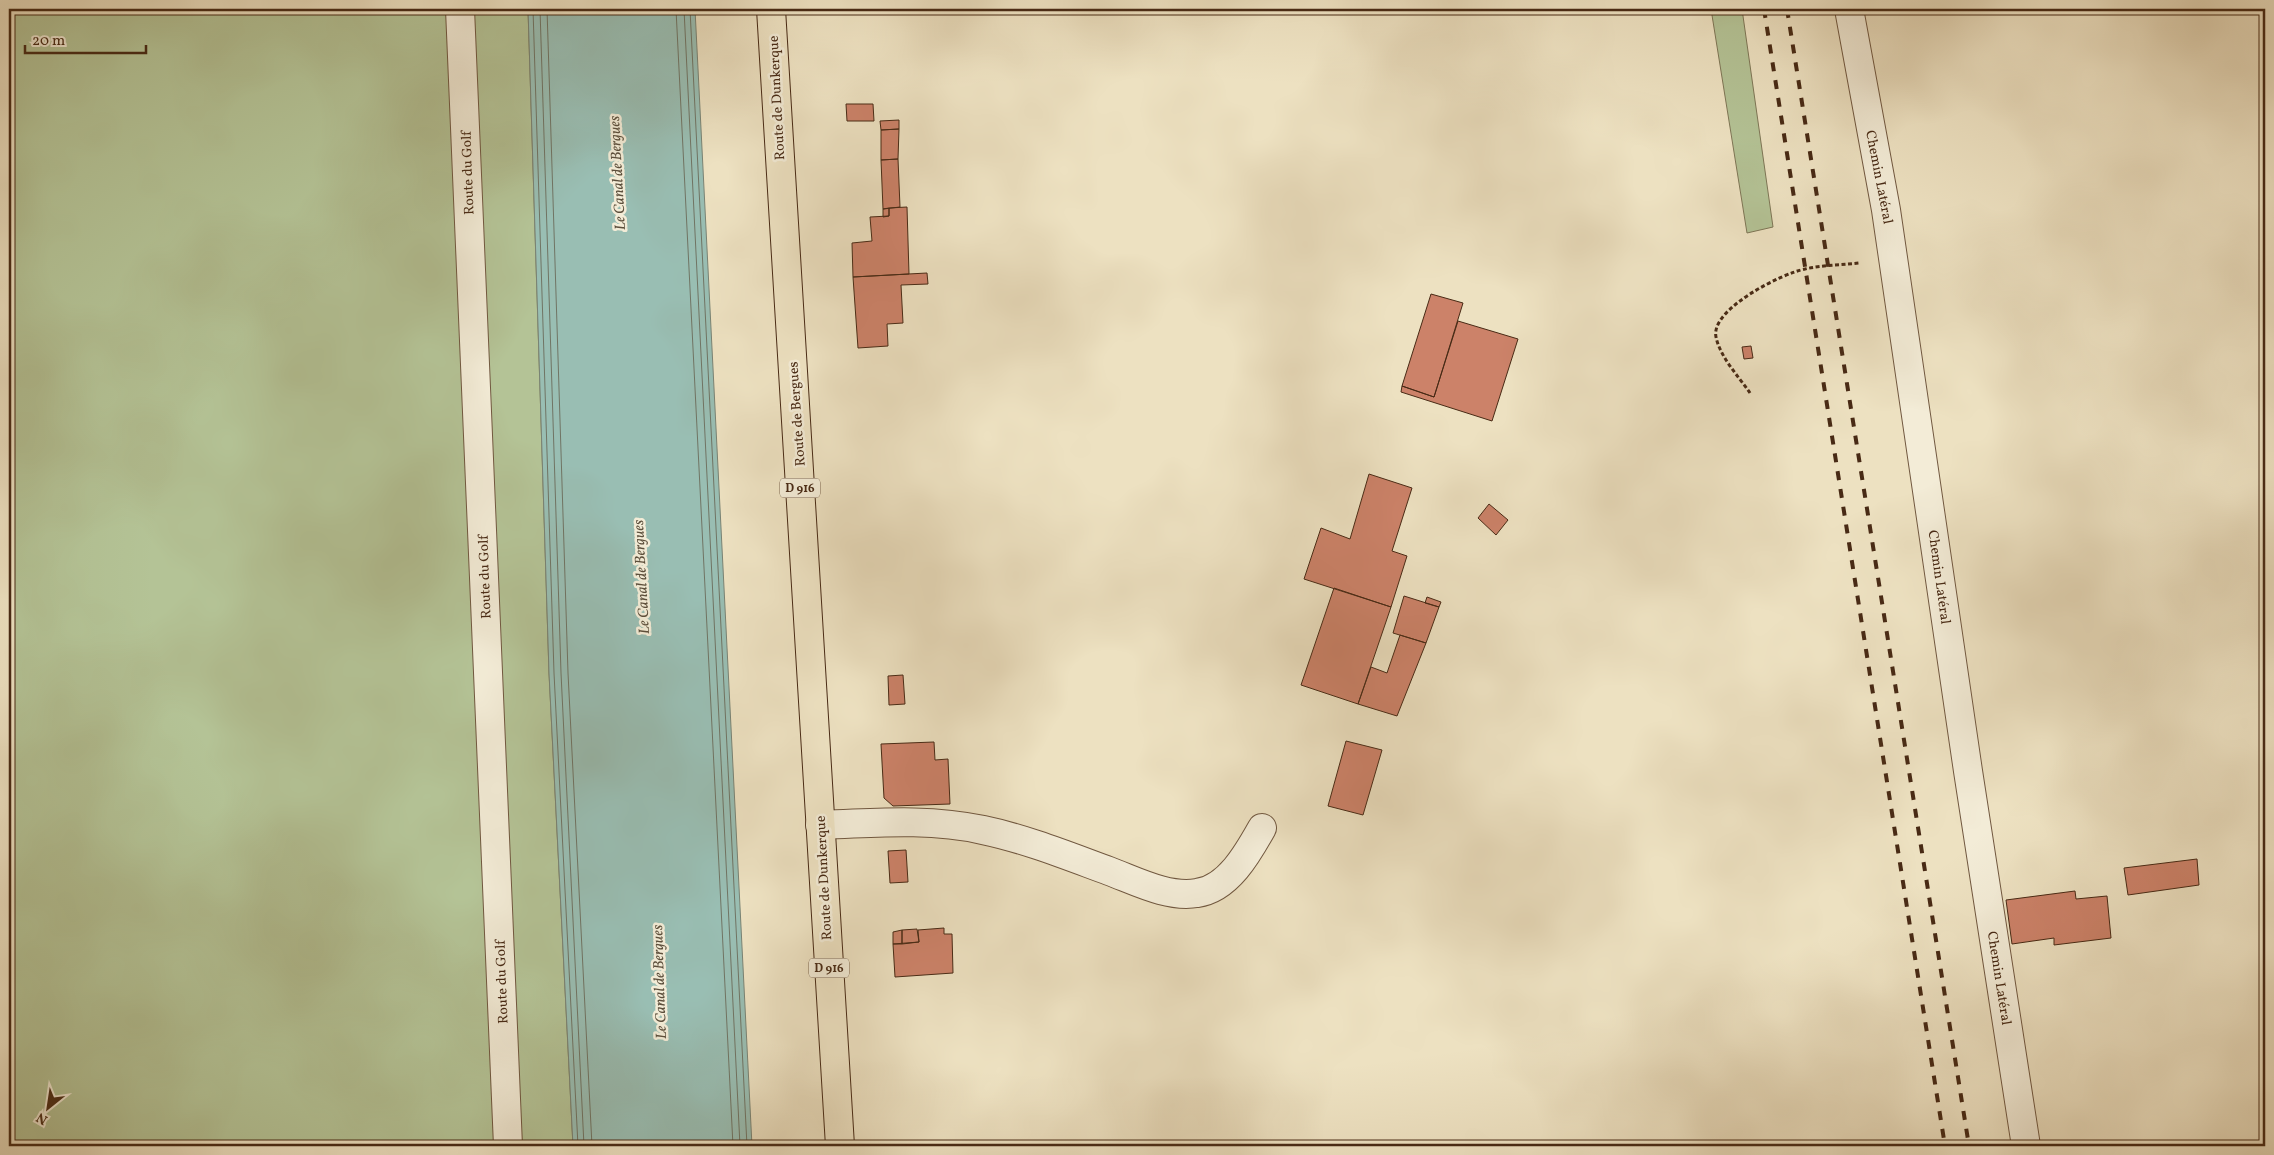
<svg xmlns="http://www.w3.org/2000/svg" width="2274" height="1155" font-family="Vollkorn,serif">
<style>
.green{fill:#b4c396;stroke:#7e7656}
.water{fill:#99beb3;stroke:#798374}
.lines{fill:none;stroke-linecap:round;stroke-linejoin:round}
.shore{stroke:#707464;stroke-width:1}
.building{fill:#cc8269;stroke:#482a15}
.minor-casing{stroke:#715840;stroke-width:30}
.major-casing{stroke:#482a15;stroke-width:30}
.path{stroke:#482a15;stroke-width:3;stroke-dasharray:4 2.5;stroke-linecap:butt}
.minor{stroke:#f3ecd7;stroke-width:28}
.major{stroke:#ede1c1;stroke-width:28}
.rail{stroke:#482a15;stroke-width:4;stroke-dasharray:9 9;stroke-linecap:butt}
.labels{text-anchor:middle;stroke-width:5;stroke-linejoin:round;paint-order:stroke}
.shield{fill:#f3ecd7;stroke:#7b644f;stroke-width:1}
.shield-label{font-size:12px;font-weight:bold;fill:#482a15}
.street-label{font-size:14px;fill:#482a15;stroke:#f3ecd7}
.water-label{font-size:15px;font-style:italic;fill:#5c4f3c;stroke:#f3ecd7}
</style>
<rect width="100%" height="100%" fill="#ede1c1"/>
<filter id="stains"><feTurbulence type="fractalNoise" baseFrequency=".004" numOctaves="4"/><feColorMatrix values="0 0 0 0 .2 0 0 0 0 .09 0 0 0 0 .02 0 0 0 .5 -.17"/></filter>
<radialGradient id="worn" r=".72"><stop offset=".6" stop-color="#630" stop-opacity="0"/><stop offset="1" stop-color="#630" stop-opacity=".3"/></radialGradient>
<!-- green -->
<path class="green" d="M9,9H528L549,673L573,1146H9Z
M1711,9H1742L1773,227L1747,233Z"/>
<!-- water -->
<path class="water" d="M528,9H695L752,1146H573L549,673Z"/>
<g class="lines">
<!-- shore -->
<path class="shore" d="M533,9L554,673L578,1146
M540,9L561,673L584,1146
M547,9L568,673L592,1146
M676,9L733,1146
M684,9L740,1146
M690,9L747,1146"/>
</g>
<!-- building -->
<path class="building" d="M846,104H873L874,121H847Z
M899,120V129L881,130L880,121Z
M899,129L898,159L881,160V130Z
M898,159L900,207L883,209L881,160Z
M907,207L909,274L853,277L852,243L872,241L870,217L889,216V208Z
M889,208V216L883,217V209Z
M927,273L928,284L901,285L903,323L887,324L888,346L858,348L853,277Z
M1431,294L1463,303L1434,397L1402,386Z
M1458,321L1518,339L1492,421L1401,392L1402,386L1434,397Z
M1751,346L1753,358L1744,359L1742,347Z
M1369,474L1412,488L1392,551L1407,556L1391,607L1304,579L1321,528L1350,539Z
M1489,504L1508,520L1496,535L1478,518Z
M1334,588L1391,607L1358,704L1301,685Z
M1404,596L1439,607L1426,643L1393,633Z
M1427,597L1441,602L1439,607L1425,603Z
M1400,635L1426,643L1397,716L1358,704L1371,667L1387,673Z
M903,675L905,704L889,705L888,676Z
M1346,741L1382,750L1363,815L1328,806Z
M934,742L935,760L948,759L950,804L893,806L884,798L881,744Z
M906,850L908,882L890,883L888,851Z
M2197,859L2199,885L2128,895L2124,868Z
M2075,891L2076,899L2107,896L2111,938L2054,945V938L2012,944L2006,900Z
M944,928V934H952L953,973L895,977L893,944L919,942L918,930Z
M917,929L919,942L902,944V930Z
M902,930V944H893V932Z"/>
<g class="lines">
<!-- minor casing -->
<g class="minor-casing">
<path id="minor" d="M460,9L508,1146
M1849,9L1886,210L1968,771L2026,1146
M820,825C874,823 929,818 983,830C1026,839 1068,856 1109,871C1136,881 1168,898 1197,893C1228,889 1248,853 1262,828"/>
</g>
<!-- major casing -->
<g class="major-casing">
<path id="major" d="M771,9L840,1146"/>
</g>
<!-- path -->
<path class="path" d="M1750,393C1739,377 1720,357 1716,337C1710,309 1783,273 1805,269C1822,265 1841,265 1859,263"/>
<!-- minor -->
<use href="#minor" class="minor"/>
<!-- major -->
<use href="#major" class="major"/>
<!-- rail -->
<path class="rail" d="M1764,9L1945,1146
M1787,9L1969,1146"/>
</g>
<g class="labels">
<!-- shield labels -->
<g class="shield">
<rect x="780" y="478.5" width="40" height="19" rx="4"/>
<rect x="809" y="958.5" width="40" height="19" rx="4"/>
</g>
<g class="shield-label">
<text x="800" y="492">D 916</text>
<text x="829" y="972">D 916</text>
</g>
<!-- street labels -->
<g class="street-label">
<text transform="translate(776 98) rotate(-93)" y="5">Route de Dunkerque</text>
<text transform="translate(467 173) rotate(-92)" y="5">Route du Golf</text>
<text transform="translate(1880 177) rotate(79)" y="5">Chemin Latéral</text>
<text transform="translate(796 414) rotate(-94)" y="5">Route de Bergues</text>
<text transform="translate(484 577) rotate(-92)" y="5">Route du Golf</text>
<text transform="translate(1940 577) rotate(82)" y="5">Chemin Latéral</text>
<text transform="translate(823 878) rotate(-93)" y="5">Route de Dunkerque</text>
<text transform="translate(2000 978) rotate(81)" y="5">Chemin Latéral</text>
<text transform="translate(501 982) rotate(-92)" y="5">Route du Golf</text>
</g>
<!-- water labels -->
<g class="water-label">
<text transform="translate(617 173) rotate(-93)" y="5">Le Canal de Bergues</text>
<text transform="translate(641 577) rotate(-93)" y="5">Le Canal de Bergues</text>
<text transform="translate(659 982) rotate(-92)" y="5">Le Canal de Bergues</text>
</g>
</g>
<!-- margin -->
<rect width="2274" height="1155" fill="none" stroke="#ede1c1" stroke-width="30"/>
<rect x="10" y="10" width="2254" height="1135" fill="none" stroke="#482a15" stroke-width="2.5"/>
<rect x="15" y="15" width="2244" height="1125" fill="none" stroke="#482a15"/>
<!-- north arrow -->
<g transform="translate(48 1108) rotate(210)" stroke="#f3ecd7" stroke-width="4" paint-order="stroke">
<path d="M0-4L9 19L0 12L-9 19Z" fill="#482a15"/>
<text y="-8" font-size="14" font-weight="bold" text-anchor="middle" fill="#482a15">N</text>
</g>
<!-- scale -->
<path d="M25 45v8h121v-8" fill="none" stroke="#482a15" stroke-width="2.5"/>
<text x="32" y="45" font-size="15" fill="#482a15" stroke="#f3ecd7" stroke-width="4" paint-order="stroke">20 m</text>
<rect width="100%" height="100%" filter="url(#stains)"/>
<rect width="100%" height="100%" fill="url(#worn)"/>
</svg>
